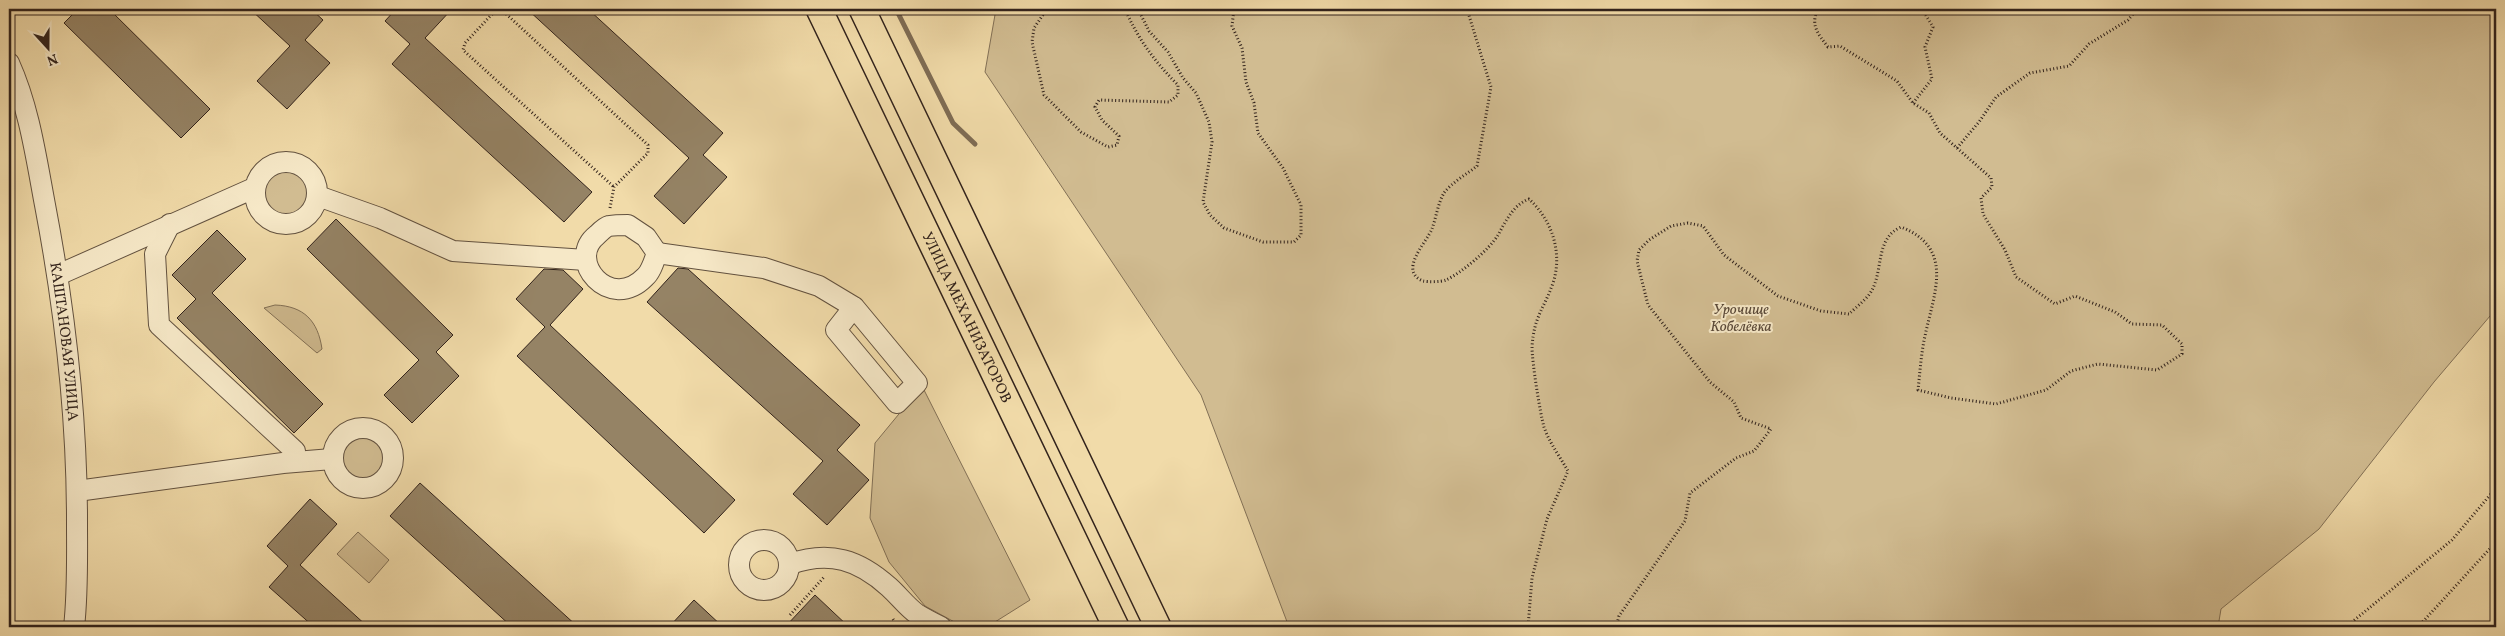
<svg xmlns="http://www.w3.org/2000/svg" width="2505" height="636" font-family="Vollkorn,serif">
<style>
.green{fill:#d1bc91;stroke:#827056}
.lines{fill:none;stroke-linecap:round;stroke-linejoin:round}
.stream{stroke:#7e6c54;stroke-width:5}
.building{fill:#958365;stroke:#32231c}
.minor-casing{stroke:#62513f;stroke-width:22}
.major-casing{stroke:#32231c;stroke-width:28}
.path{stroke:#32231c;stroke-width:3;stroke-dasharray:1 2.5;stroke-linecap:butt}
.minor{stroke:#f6e8c7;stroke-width:20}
.major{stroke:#f1dba9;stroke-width:25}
.labels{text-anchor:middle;stroke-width:4;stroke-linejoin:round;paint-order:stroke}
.park-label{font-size:15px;font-style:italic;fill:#5a4939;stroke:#f6e8c7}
.street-label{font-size:15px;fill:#32231c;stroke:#f6e8c7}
</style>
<rect width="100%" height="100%" fill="#f1dba9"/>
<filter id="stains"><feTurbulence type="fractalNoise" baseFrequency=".004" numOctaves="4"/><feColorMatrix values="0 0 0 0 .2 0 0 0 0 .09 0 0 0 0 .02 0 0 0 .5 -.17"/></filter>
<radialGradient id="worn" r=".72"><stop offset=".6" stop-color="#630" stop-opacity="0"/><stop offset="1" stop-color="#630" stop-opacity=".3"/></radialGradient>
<!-- green -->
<path class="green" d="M996,9H2496V309L2434,382L2319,529L2221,609L2218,627H1289L1201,395L985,72Z
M261 193a24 24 0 1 1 48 0a24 24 0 1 1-48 0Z
M275,305C304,306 318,321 322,349L317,353L264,308Z
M922,386L1030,600L987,627L960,625L925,606L889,562L870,518L875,443Z
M339 458a24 24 0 1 1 48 0a24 24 0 1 1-48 0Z
M358,532L389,560L369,583L337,554Z"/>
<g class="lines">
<!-- stream -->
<path class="stream" d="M896,9L953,123L975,144"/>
</g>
<!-- building -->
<path class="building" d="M78,9H109L210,109L181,138L64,23Z
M250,9H311L323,20L305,40L330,63L287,109L257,81L290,46Z
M396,9H452L425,38L592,192L564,222L392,64L410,44L385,21Z
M527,9H588L723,133L703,155L727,177L684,224L654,196L689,158Z
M336,219L453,335L436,352L459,376L412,423L384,395L419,360L307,249Z
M217,230L246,259L212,293L323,404L294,433L177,318L196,299L172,275Z
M678,268L688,269L860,425L837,450L869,480L827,525L793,494L823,461L647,302Z
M544,269L563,270L583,289L550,325L735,500L704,533L517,356L545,327L516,299Z
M420,483L578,627H512L390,516Z
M310,499L337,524L300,565L368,627H314L269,587L288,566L267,546Z
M815,595L849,627H785Z
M694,600L723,627H669Z"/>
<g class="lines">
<!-- minor casing -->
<g class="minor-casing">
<g id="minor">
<path id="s1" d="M9,63C29,107 36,157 45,205C65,310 77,415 77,521C77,556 78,593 74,627"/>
<circle cx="286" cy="193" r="31"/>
<path d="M318,196L380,218L453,251L586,260"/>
<path d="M170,224L155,254L159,325L295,451"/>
<path d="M628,225L646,237L657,253C654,261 651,272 645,277C610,313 565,260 597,235C600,232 605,227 609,226C615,225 622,225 628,225Z"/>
<path d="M657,253L764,268L819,286L854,307L836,330L897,403L917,383L854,307"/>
<path d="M58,275L254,188"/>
<circle cx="363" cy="458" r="30"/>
<path d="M77,491L283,463L332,459"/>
<circle cx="764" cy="565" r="25"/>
<path d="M790,564C830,550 859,560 889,587C899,596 907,607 917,614C925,619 933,623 941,627"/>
</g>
</g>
<!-- major casing -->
<g class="major-casing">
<g id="major">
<path id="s2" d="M819,9L1116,627"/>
<path d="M862,9L1158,627"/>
</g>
</g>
<!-- path -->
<path class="path" d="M1047,9L1034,28L1032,42L1044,95L1081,132L1108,147L1117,145L1119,136L1102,120L1095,107L1099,100L1169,102L1178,95V85C1155,62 1138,39 1125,9
M1138,9L1149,31L1168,52L1183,78L1196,93L1209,122L1212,142L1203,202L1210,215L1224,228L1263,242H1294L1301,235V205L1283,168L1258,133L1254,103L1246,82L1242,48L1232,26L1234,9
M1467,9L1491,87L1477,166C1467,174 1451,183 1444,193C1438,203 1436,218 1432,229C1426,243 1398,271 1423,281C1428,282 1441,282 1446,280C1461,273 1489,250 1498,235C1506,221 1513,205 1529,199C1552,220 1563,253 1553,283C1544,309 1534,316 1532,347C1532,362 1540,413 1544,427C1549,442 1560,457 1568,471L1547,519L1532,578L1528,627
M1913,103L1932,79L1925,47L1933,27L1922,9
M1957,148L1979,122L1996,97L2030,73L2069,66L2089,44L2128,20L2137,9
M610,208L614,187L648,153V145L503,11H495L465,43L463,50L614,187
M790,615L825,576
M893,619L898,627
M1616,627L1619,616L1685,521L1690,493L1736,458L1754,451L1771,429L1741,418L1734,402L1710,382L1648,305L1637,261L1639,250L1649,240L1671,226L1688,223L1703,226L1724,255L1778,296L1821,311L1849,314C1856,307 1869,298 1873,288C1883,267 1876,238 1901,227C1955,248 1934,293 1925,336C1921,354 1920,372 1918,390L1951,398L1996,404L2046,390L2071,371L2098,364L2157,370L2182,354V344L2162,325L2132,324L2115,312L2075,296L2055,304L2016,277L2005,250L1983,214L1981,198L1992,187L1991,178L1940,133L1929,113L1913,103L1897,81L1840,46L1828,47C1818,34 1810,25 1818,9
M2346,627L2452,540L2496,488
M2418,627L2496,542"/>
<!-- minor -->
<use href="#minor" class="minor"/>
<!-- major -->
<use href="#major" class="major"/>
</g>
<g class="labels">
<!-- park labels -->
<g class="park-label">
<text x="1741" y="314">Урочище<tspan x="1741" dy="17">Кобелёвка</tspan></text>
</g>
<!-- street labels -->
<g class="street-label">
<text dy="5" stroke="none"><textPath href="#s2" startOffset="342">УЛИЦА МЕХАНИЗАТОРОВ</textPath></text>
<text dy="5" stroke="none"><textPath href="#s1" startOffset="285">КАШТАНОВАЯ УЛИЦА</textPath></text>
</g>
</g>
<!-- margin -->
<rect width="2505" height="636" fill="none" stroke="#f1dba9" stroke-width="30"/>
<rect x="10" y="10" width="2485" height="616" fill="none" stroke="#32231c" stroke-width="2.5"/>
<rect x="15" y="15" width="2475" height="606" fill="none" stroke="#32231c"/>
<!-- north arrow -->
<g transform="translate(48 48) rotate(159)" stroke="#f6e8c7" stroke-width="4" paint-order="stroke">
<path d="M0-4L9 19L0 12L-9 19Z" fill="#32231c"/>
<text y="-8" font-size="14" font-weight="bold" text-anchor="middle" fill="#32231c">N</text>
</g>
<rect width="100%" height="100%" filter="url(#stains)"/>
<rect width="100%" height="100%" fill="url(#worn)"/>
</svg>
